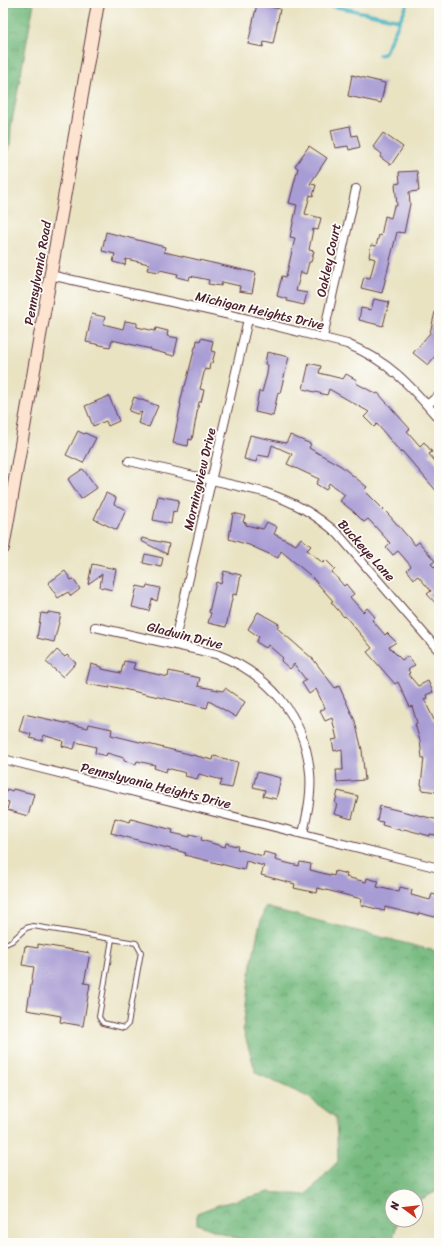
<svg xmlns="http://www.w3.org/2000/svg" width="442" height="1246" font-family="Sriracha,sans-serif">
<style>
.forest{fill:url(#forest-crowns);stroke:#5f6c54}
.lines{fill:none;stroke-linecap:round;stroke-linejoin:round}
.stream{stroke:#46b3c2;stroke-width:3.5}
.building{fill:#a89cd4}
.lane-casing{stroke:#623c42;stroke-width:6}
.street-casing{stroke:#623c42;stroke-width:10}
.secondary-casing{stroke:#623c42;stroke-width:14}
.lane{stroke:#fff;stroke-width:4}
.street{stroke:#fff;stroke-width:8}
.secondary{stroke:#fde4d1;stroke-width:12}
.labels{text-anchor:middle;stroke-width:3.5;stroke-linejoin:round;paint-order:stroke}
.street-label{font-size:13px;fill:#4a1f2b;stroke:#fdfcf7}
</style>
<defs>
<pattern id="forest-crowns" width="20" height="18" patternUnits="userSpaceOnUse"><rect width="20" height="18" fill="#74b97e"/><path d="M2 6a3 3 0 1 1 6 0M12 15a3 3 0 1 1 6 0" fill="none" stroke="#619667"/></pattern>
</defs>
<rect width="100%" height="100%" fill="#fdfcf7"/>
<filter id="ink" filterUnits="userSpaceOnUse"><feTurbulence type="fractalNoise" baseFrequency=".025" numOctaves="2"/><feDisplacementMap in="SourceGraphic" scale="8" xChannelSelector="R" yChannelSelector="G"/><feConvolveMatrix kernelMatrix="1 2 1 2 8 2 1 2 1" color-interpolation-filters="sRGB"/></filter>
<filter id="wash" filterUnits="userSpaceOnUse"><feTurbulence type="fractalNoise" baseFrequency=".012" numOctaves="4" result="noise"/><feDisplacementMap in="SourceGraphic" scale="16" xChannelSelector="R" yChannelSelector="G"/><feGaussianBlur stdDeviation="0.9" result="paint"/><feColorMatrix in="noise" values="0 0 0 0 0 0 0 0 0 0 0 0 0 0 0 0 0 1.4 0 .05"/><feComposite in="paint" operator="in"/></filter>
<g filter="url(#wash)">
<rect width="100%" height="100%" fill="#e9e3c2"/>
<!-- forest -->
<path class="forest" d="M3,3H34L11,127L10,145L4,160L3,159Z
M265,907L439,952V1190L416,1202V1196H392V1220H398L392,1243H264L235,1238L197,1224V1213L218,1205L269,1192L306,1195L338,1161L336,1118L308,1097L256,1073L243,1029L250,971L259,927Z"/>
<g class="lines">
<!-- stream -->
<path class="stream" d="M318,3L399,20
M379,55L384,54L408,3"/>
</g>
<g id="blocks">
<!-- building -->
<path class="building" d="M257,4L280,9L273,44L264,42L263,47L248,44Z
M352,75L385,83L381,103L348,96Z
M350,126L352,136L357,135L360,147L349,150L348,146L335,148L331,130Z
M383,133L403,147L391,165L380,157L382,154L373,147Z
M309,146L327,158L310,184L316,185L313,196L310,195L305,214L321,218L318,230L313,229L309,250L314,251L311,262H309L306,274L301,272L296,291L307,293L304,305L287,301V299L277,296L282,276L286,277L295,238L290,237L297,205L289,203L298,168L295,166Z
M417,171L419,191L409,192L410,204L404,233L397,232L382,293L361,288L364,277L370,278L375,259L369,257L371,245L376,246L379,235L381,236L385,216L391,218L394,206H397L395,184L400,183L399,172Z
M106,232L165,247L164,252L256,273L252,293L239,291L240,286L222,282L221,286L208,284L209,280L190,276L189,280L177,277L178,274L160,270L159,272L147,270L149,264L126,259L125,265L113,262L115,254L102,251Z
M374,299L389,302L383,326L359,320L361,308L371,310Z
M436,308L439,309V351L428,365L413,353L430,333Z
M92,314L105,317L103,324L123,329L125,321L137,323V327L155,331L156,328L168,331L167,336L178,338L174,356L151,350V349L112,340L110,347L86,342Z
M201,338L213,341L211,351L215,352L212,363H210L209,370L205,369L200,389L204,390L201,402H199L192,440L189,439L188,446L173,443L181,404H180L184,386H185L187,379L195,347H196L197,340L200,341Z
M267,352L289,357L280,393L278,392L273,416L255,412L259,391L262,392L267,374L268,365L265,364Z
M309,363L321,366L319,373L343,379L346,374L357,380L356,383L376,394L378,393L410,429L407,431L420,446L424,442L432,452L429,454L439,466V494L402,451L401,453L377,424L374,427L364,417L369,412L329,389L327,395L303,389Z
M109,396L119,421L108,426L106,421L93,426L85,406Z
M134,397L158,406L149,427L138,423L142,412L137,414L129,411Z
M78,431L84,434L85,433L96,438L83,463L66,455Z
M250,435L286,443L290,435L311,444L309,448L341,466L367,487L364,490L389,515L415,545L419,542L435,561L431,564L439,572V607L427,594L431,591L418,576L414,579L407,570L411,566L398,551L393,555L386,547L390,543L372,523L368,519L364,522L354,512L340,501L345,495L329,483L326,490L316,484L319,479L287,464L292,454L272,445L269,457L258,455L256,462L244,459Z
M83,469L97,488L81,499L68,479Z
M106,493L116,498L114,504L126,510L117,530L94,519Z
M158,496L179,500L176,512L173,511L171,524L153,520Z
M233,513L245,516L243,522L246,523V525L263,529L267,522L277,527L274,534L296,545L301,538L311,546L307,550L323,563L326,560L335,569L332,572L344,586L346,584L354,594L350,597L363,612L367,608L375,617L372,620L385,635L387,633L396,642L389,647L402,660L407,656L415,665L408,670L410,673L408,674L418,686L428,681L433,692L426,695L427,698L424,699L435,722L439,720V787L438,786L437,792L422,790V785H421L424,758H422L420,741L415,724L417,723L412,706L410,707L398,682L395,684L367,652L372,648L345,616L344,617L331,602L333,601L311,576L281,551L278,558L249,545L229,539Z
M142,538L169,544L167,554L141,541Z
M145,554L163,558L161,567L143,563Z
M92,564L116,569L112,590L100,587L102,574L88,584Z
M65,571L71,580L73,579L80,589L71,596L68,592L58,598L48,583Z
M224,571L241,575L237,595L233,594L226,627L208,623L211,613L209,612L216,582L221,584Z
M147,585L160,588L157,601L152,599L149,611L132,607L137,586L146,588Z
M48,612L61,614L54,642L37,638L41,613L48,614Z
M258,612L279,624L277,628L313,659L335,688L339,686L355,721L362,750L365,780L337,782L336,770H343L342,749L334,751L332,740L337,739L332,718L325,721L320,711L325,708L316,689L309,694L302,683L306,680L294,664L290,669L281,661L283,658L268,645L266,648L256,642L259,637L248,629Z
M57,650L65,657L67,655L76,663L63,677L46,662Z
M124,661L135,663L133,669L147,672L168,677L169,671L200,678L198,686L223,691L225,688L245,702L236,717L209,701L207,708L110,686V688L86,684L91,664L102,667V669L121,673Z
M24,714L88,728L89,724L112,729L111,735L213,760L214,756L238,762L232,788L220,786L222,780L199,774L197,779L185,776L186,773L167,768L166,772L154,768L155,765L137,761L136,764L124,761V758L107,753L106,756L95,753L96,747L76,742L74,749L62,746L63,741L43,735L42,741L30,738L31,734L19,731Z
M257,772L281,778L276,799L263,796L265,790L253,787Z
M7,789L12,791L13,789L34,794L28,816L7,810L9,802L4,801Z
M338,791L358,796L352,819L334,814L337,804L335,803Z
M380,806L439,820L436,835L430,834V836L404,829L403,831L382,825L383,822L377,821Z
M115,818L130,822L131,819L173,830L172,833L190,837V834L202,837L201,840L225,847L226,843L232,845L238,846L237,849L263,856L264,852L276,855L275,860L299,866L300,862L311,864L310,870L334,876L335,871L347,874L346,877L366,882L367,878L373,880L379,881L377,887L399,892L400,887L412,890L411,895L430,900L432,894L439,896V918L419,913L418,915L385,907L384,911L361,905L362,899L318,888L317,893L294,888L295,884L261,875L264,866L246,861L244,870L185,855L186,853L111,833Z
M38,944L90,953L84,983L90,984L83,1026L60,1022L61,1016L27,1010L34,967L22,965L25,946L38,948Z"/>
</g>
</g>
<g filter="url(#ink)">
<use href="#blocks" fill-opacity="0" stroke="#623c42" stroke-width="1"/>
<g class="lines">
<!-- lane casing -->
<g class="lane-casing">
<path id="lane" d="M3,945L12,941L26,928L33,926L136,943L141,952L128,1024L124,1028L103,1023L99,1017L112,939"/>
</g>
<!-- street casing -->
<g class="street-casing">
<path id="street" d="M50,275L248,319L347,344C389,361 410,385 439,419
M323,337L356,189
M427,405L439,395
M129,461L264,492C294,502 314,513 338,534L439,651
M95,627L216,654C269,674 305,716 310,773C312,794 307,814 303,834
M174,644L248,319
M3,759L439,868"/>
</g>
<!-- secondary casing -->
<g class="secondary-casing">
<path id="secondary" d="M3,548L98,3"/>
</g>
<!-- lane -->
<use href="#lane" class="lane"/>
<!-- street -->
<use href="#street" class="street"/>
<!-- secondary -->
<use href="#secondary" class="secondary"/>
</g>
</g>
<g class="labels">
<!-- street labels -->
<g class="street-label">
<text transform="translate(328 260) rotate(-78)" y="5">Oakley Court</text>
<text transform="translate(37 273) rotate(-80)" y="5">Pennsylvania Road</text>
<text transform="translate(260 310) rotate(13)" y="5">Michigan Heights Drive</text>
<text transform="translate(199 479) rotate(-77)" y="5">Morningview Drive</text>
<text transform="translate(367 550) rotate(48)" y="5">Buckeye Lane</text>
<text transform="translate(185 635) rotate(14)" y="5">Gladwin Drive</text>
<text transform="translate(156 785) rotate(14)" y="5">Pennslyvania Heights Drive</text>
</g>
</g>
<!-- margin -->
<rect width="442" height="1246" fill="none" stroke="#fdfcf7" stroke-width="16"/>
<!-- north arrow -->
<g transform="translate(404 1208) rotate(285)"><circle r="19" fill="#fdfcf7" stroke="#b5a4a5"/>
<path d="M0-3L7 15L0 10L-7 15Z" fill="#c8321e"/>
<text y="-6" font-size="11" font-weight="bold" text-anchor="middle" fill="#4a1f2b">N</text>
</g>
</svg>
